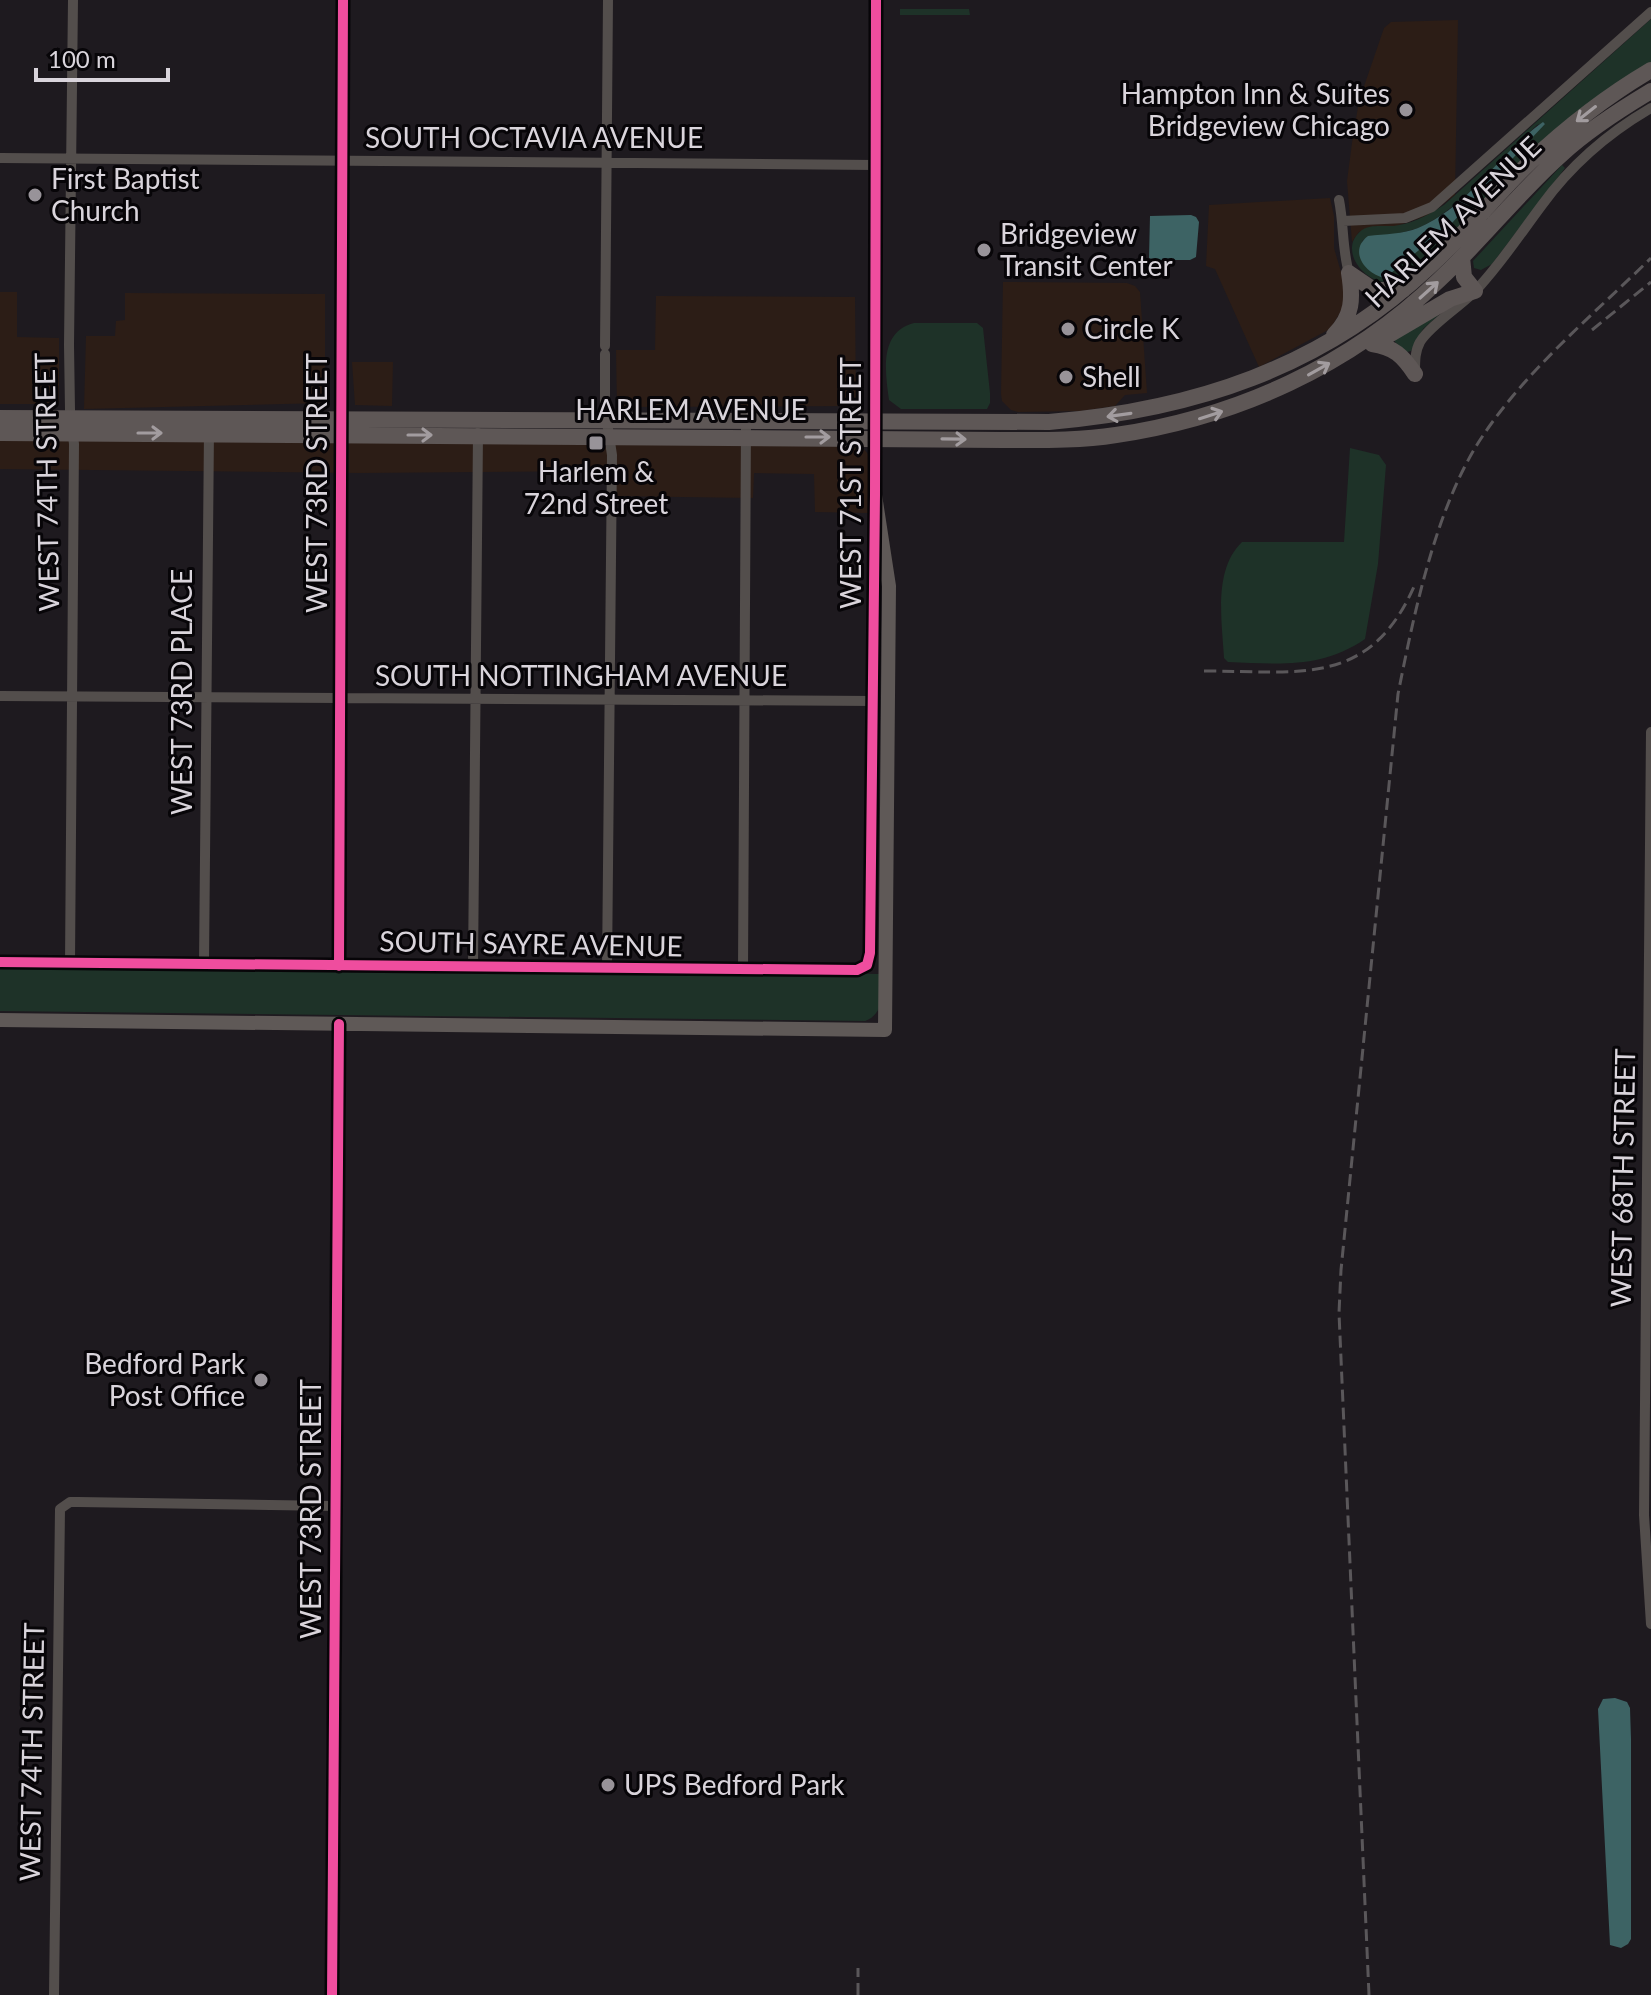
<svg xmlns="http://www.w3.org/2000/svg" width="1651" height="1995" font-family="Lato,sans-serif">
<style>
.commercial{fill:#2c1d16}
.green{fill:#1e3228;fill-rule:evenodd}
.water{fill:#3d6364}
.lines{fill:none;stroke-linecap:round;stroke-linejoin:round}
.street{stroke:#534e4c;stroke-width:10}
.secondary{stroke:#5f5957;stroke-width:14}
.primary{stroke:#5e5756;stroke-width:16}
.rail{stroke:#5a575a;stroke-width:3;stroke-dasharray:12 6;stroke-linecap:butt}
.cycleway-casing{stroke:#070508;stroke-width:15}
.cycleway{stroke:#ef4d9e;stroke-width:10}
.oneway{stroke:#a29c9f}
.poi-dot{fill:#989399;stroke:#070508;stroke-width:3}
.labels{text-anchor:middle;stroke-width:6;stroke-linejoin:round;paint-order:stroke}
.poi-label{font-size:28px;fill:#d9d4db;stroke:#070508;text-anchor:start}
.street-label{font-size:28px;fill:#d9d4db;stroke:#070508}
</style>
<rect width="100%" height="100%" fill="#1e1a1f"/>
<!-- commercial -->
<path class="commercial" d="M1458,20L1455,195L1429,215L1394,227L1359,232L1352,242L1347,181L1352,143L1359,101L1384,28L1391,22Z
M1330,198L1334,216V248L1345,286L1346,303L1330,329L1259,367L1215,269L1206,266L1209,205Z
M1003,282L1127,283L1135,286L1140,292L1147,393L1125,395L1115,406L1080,411L1018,412L1011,410L1002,401L1001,394Z
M0,292H17V337L59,338V404H0Z
M125,293L325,294V403L84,409L86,336H115L116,321L125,320Z
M656,296L855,297L856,406L617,407L616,350H655Z
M352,362H393L392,406L355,405Z
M0,439L860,445L868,454L869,513L815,512L814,474L754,473L753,498L608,496L607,471L359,473L0,469Z"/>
<!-- green -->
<path class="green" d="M900,9H969L970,15H900Z
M1651,19V63L1397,281C1368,290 1335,250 1362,230C1372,223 1387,228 1399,225C1416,222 1430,214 1444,205ZM1545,123L1452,223L1385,277L1359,251L1363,240C1381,236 1401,234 1418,228C1457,212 1506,155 1537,125Z
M1562,165L1565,168L1492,264L1481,270L1474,268L1473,261Z
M1441,313L1423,329L1411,351L1407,352L1395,342V338Z
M914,323H977L983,328L990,393V403L987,409H901L889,400C885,371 879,332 914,323Z
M1350,448L1379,455L1386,465L1378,564L1365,639C1321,669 1279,664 1228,662L1224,658C1222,621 1213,570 1242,542H1344Z
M0,965L880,974C880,993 886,1013 865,1021L0,1011Z"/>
<!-- water -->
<path class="water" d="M1543,122L1545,124L1452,223L1385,278C1365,274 1348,251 1368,236C1385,234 1403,234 1418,228C1469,207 1500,152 1543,122Z
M1191,215L1196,217L1199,222L1196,257L1190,260H1155L1149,258L1150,216Z
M1615,1698L1627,1702L1630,1708L1631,1739V1939L1628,1944L1621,1948L1610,1945L1598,1709L1603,1699Z"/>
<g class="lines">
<!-- street -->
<path class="street" d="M0,158L875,165
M1339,200C1344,225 1342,249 1349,273
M1343,221L1405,218L1432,207L1651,12
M605,346L608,0
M605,354V409L612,455L607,969
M1415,372C1415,361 1415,351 1420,342C1431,324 1463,305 1478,288C1502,262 1521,233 1542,205C1571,165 1608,133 1651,108
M0,696L873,701
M1651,732L1644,1515L1651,1624
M0,962L863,969L867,965L870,953L875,528
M70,963L74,444L70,410L69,345L73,0
M204,964L209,430
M339,966L343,0
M473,967L478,433
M743,970L746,422
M54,1995L60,1509L70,1502H78L335,1506"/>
<!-- secondary -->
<path class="secondary" d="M0,1020L885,1030L889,586L875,495L876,0
M332,1995L339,1024"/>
<!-- primary -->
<path class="primary" d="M1349,273L1374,290H1403
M1334,335C1353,316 1353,298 1349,273
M1387,336L1450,299L1475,291L1464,277L1462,257
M1372,344C1394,347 1403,356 1415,374
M0,418L1049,422C1193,410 1322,368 1429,267C1465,234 1495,196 1530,162C1567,127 1607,96 1651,70
M0,433L1001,440C1039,440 1078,441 1116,435C1237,417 1350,366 1439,280C1482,240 1518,193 1562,154C1588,130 1621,109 1651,91"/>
<!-- rail -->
<path class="rail" d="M1592,330L1651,282
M1204,671C1302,671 1371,688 1416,582
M858,1995V1968
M1369,1995L1339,1313L1341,1270L1398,694C1414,614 1435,510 1480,440C1525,371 1592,316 1651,258"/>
<!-- cycleway casing -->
<g class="cycleway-casing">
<path id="cycleway" d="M0,962L857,970L867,965L870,953L875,495L876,0
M339,966L343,0
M332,1995L339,1024"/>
</g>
<!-- cycleway -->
<use href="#cycleway" class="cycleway"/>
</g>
<!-- one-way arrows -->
<defs><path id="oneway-shaft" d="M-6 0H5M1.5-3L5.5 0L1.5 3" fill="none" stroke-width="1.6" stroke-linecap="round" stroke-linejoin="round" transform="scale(2)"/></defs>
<g class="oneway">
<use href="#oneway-shaft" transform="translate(1586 114) rotate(142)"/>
<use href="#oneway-shaft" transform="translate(1429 290) rotate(-42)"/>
<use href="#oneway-shaft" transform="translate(1319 369) rotate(-29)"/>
<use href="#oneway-shaft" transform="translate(1119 415) rotate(172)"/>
<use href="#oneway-shaft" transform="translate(1211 415) rotate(-18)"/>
<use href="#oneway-shaft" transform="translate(150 433)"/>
<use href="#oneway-shaft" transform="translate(420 435)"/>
<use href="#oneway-shaft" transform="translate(818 437)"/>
<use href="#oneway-shaft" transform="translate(954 439) rotate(1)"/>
</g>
<!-- markers -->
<g class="poi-dot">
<circle cx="1406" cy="110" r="8"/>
<circle cx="35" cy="195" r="8"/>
<circle cx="984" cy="250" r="8"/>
<circle cx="1068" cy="329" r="8"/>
<circle cx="1066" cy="377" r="8"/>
<rect x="588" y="435" width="16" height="16" rx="4"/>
<circle cx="261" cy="1380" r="8"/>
<circle cx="608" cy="1785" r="8"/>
</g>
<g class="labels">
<!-- poi labels -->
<g class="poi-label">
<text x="1390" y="104" text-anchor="end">Hampton Inn &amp; Suites<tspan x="1390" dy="32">Bridgeview Chicago</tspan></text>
<text x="51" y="189">First Baptist<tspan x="51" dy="32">Church</tspan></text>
<text x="1000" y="244">Bridgeview<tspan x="1000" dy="32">Transit Center</tspan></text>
<text x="1084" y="339">Circle K</text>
<text x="1082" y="387">Shell</text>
<text x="596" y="482" text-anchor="middle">Harlem &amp;<tspan x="596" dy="32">72nd Street</tspan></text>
<text x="245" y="1374" text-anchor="end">Bedford Park<tspan x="245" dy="32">Post Office</tspan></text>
<text x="624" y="1795">UPS Bedford Park</text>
</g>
<!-- street labels -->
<g class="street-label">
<text x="534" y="148">SOUTH OCTAVIA AVENUE</text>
<text transform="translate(1453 222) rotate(-44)" y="10">HARLEM AVENUE</text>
<text x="691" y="420">HARLEM AVENUE</text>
<text transform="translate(47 482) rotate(-91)" y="10">WEST 74TH STREET</text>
<text transform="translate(317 483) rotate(-90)" y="10">WEST 73RD STREET</text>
<text transform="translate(851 483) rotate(-90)" y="10">WEST 71ST STREET</text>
<text x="581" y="686">SOUTH NOTTINGHAM AVENUE</text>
<text transform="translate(182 692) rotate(-90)" y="10">WEST 73RD PLACE</text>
<text transform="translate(531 944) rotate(1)" y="10">SOUTH SAYRE AVENUE</text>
<text transform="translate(1623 1178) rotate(-89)" y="10">WEST 68TH STREET</text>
<text transform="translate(311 1509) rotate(-90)" y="10">WEST 73RD STREET</text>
<text transform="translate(32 1752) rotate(-89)" y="10">WEST 74TH STREET</text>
</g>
</g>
<!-- scale -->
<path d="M36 68v12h132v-12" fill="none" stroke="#d9d4db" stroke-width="4"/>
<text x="48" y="68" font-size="24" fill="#d9d4db" stroke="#070508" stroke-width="6" paint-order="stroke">100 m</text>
</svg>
